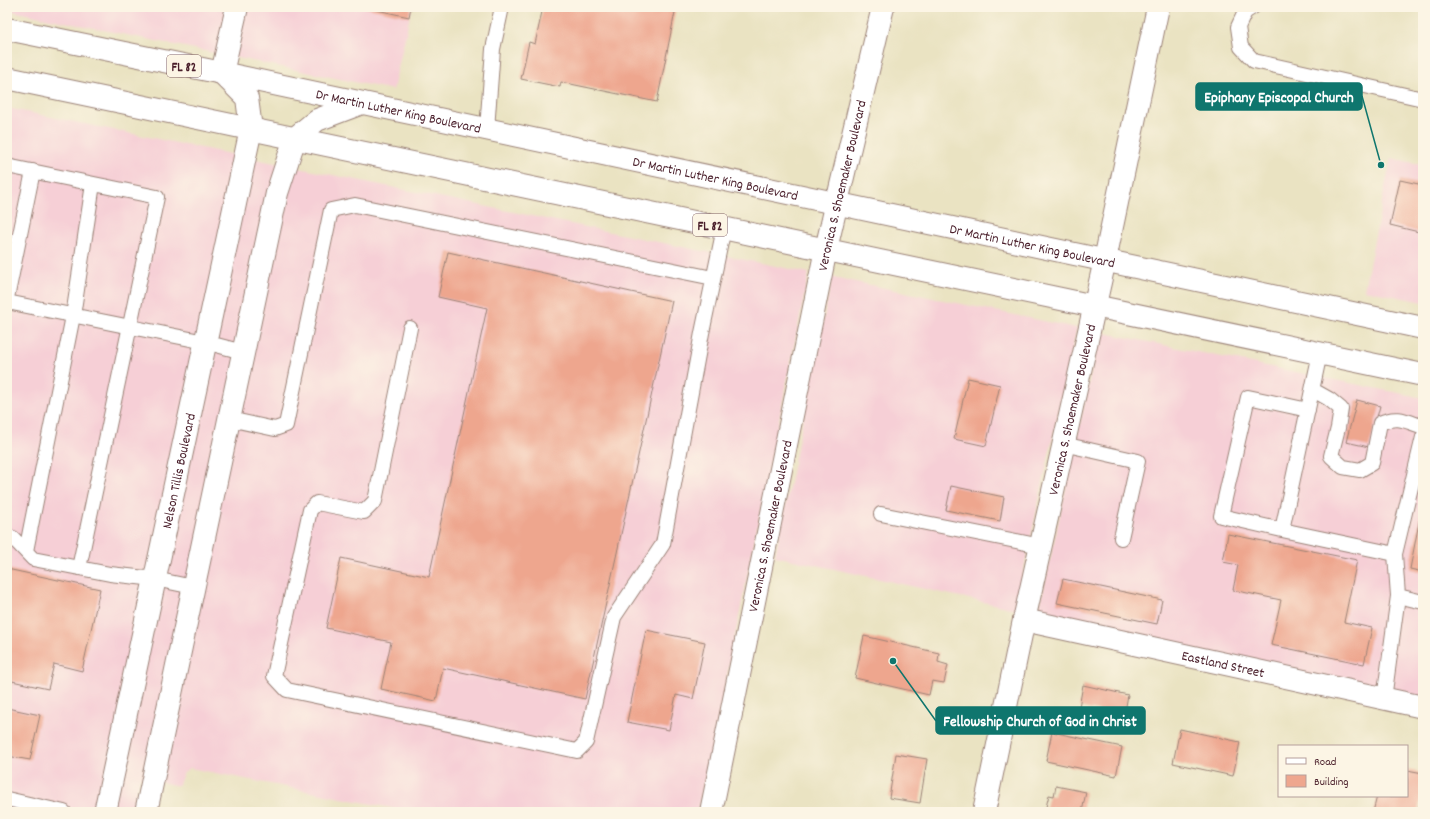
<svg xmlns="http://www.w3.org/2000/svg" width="1430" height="819" font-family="Dekko,sans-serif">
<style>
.built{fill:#f6cfd6}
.building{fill:#eea68e}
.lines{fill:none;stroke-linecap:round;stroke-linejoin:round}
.lane-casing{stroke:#9a8176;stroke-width:16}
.street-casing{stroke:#9a8176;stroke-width:24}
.secondary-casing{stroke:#9a8176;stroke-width:24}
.primary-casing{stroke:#9a8176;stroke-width:24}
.lane{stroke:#fff;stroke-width:14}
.street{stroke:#fff;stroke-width:22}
.secondary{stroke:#fff;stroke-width:22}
.primary{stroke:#fff;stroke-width:22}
.labels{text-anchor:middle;stroke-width:3.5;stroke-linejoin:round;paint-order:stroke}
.shield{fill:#fcf5e5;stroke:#7f5f63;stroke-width:1}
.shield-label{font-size:13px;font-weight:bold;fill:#4a1f2b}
.street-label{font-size:14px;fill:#4a1f2b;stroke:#fcf5e5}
.leader{fill:none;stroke:#0f766e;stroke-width:1.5}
.callout-dot{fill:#0f766e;stroke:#fcf5e5;stroke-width:1.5}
.callout{fill:#0f766e;stroke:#0f766e;stroke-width:1.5}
.callout-label{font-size:15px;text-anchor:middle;font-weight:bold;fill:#fff}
</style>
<rect width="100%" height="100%" fill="#fcf5e5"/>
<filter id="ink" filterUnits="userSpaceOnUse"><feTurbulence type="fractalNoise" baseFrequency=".025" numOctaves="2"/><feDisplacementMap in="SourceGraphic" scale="8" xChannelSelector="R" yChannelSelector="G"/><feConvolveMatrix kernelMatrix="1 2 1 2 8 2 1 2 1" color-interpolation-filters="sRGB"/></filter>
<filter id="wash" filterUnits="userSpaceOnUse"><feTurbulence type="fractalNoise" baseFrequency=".012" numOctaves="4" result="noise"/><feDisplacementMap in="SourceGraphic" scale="16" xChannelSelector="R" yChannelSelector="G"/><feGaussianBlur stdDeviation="0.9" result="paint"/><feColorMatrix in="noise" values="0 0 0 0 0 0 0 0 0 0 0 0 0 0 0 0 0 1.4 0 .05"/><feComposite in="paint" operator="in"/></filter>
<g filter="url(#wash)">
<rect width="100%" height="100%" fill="#eae3c2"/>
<!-- built -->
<path class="built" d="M7,7H412L393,90L7,10Z
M7,108L809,273L710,759L697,812H412L190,768L184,772L178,786L140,777L131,812H7Z
M1391,158L1423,165V302L1364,290Z
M832,277L1077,328L1015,609L775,556Z
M1100,332L1423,398V701L1038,615Z"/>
<g id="blocks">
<!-- building -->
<path class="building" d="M363,7H411L409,17Z
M543,7H676L657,102L561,82L560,87L521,79L529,42L535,44Z
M1400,180L1423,185V233L1390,225Z
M448,252L672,301L585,699L443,668L436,701L381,689L391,642L326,628L341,558L429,577L487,308L438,297Z
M968,378L1000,385L986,446L954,439Z
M1357,400L1380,406L1369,447L1346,442Z
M951,486L1004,497L1000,521L946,510Z
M1422,507H1423V572L1410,569Z
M1228,534L1357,560L1344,622L1372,628L1364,664L1271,645L1281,600L1233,590L1238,565L1223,562Z
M7,569L100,589L82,671L54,664L48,689L12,681L8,703Z
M1063,579L1162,600L1157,624L1057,603Z
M646,630L705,642L693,699L676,695L669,730L627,722Z
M864,636L939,653L938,662L948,665L944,683L932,681L929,695L855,678Z
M1083,685L1128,695L1124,717L1079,707Z
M7,708L40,715L30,760L7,756Z
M1180,729L1240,742L1233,776L1173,763Z
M1052,732L1122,747L1116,776L1046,761Z
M896,754L927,759L920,803L889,798Z
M1407,770L1423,773V787L1418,812H1373L1377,796H1407Z
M1056,786L1086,792L1082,812L1045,811L1049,795L1054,796Z"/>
</g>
</g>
<g filter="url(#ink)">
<use href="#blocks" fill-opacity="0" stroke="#9a8176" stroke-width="1"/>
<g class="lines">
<!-- lane casing -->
<g class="lane-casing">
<path id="lane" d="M1253,7L1245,12L1238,27L1241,47L1254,61L1423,99
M487,129L493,49L502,7
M7,166L157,197L79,568
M7,298L33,171
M7,302L205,342L243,352
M410,328L375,501L364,512L317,503L310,510L274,676L287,690L577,751L586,742L614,617L663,544L702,333L724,228
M1320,353L1282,530L1395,554
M1313,390L1329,399L1341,409L1338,428L1331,456L1343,467L1360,470L1372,463L1380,423C1397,415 1406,421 1423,427
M229,419L275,429L286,425L331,210L355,205L713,278
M1063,444L1138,461L1121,538
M881,514L1041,546
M1282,530L1221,516L1248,397L1308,410
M7,536L13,538L33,559L110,574L155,579L193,587
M26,551L73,316L93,184
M1398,596L1395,554L1423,437
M1384,699L1398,596L1423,602
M7,799L64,812"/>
</g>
<!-- street casing -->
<g class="street-casing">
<g id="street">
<path d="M222,73L237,7"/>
<path id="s1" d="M1024,620L1423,707"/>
<path id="s2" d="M105,812L251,129"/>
<path d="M146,812L277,193L295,138"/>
</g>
</g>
<!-- secondary casing -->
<g class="secondary-casing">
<g id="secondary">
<path id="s3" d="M711,812L826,249L883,7"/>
<path id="s4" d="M984,812L1024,620L1105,260L1158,7"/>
</g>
</g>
<!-- primary casing -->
<g class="primary-casing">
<g id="primary">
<path id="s5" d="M7,29L222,73L1423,328"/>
<path d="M222,73L247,98L251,129"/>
<path d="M7,78L1423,375"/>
<path d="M295,138L317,120L362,103"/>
</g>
</g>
<!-- lane -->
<use href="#lane" class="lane"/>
<!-- street -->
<use href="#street" class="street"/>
<!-- secondary -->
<use href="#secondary" class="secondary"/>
<!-- primary -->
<use href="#primary" class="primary"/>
</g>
</g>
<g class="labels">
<!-- shield labels -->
<g class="shield">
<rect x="167" y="55" width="34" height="22" rx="3"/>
<rect x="693" y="214" width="34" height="22" rx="3"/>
</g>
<g class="shield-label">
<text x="184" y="71">FL 82</text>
<text x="710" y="230">FL 82</text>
</g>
<!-- street labels -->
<g class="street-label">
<text dy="5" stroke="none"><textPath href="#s5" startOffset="400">Dr Martin Luther King Boulevard</textPath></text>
<text dy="5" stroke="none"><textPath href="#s5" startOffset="724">Dr Martin Luther King Boulevard</textPath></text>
<text dy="5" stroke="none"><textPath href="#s3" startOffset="640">Veronica S. Shoemaker Boulevard</textPath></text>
<text dy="5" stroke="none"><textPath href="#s5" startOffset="1048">Dr Martin Luther King Boulevard</textPath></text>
<text dy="5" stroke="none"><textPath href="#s4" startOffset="412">Veronica S. Shoemaker Boulevard</textPath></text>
<text dy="5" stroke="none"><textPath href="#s2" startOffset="349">Nelson Tillis Boulevard</textPath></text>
<text dy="5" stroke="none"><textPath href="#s3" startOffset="292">Veronica S. Shoemaker Boulevard</textPath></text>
<text dy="5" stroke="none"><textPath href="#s1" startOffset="204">Eastland Street</textPath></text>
</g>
</g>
<!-- callouts -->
<path class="leader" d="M1381 165L1362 96M893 661L936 721"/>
<g class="callout-dot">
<circle cx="1381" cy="165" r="4"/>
<circle cx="893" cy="661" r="4"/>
</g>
<g class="callout">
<rect x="1196" y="83" width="166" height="27" rx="4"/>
<rect x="936" y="707" width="209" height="27" rx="4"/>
</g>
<g class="callout-label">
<text x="1279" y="102">Epiphany Episcopal Church</text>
<text x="1040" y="726">Fellowship Church of God in Christ</text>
</g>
<!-- margin -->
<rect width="1430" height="819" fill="none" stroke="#fcf5e5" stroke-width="24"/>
<!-- legend -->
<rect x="1278" y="745" width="130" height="52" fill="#fcf5e5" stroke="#b59f9b"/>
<rect x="1286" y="758" width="20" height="6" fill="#ffffff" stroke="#b59f9b"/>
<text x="1314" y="765" font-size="12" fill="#4a1f2b">Road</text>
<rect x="1286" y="775" width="20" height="12" fill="#eea68e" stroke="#b59f9b"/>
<text x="1314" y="785" font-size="12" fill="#4a1f2b">Building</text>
</svg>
